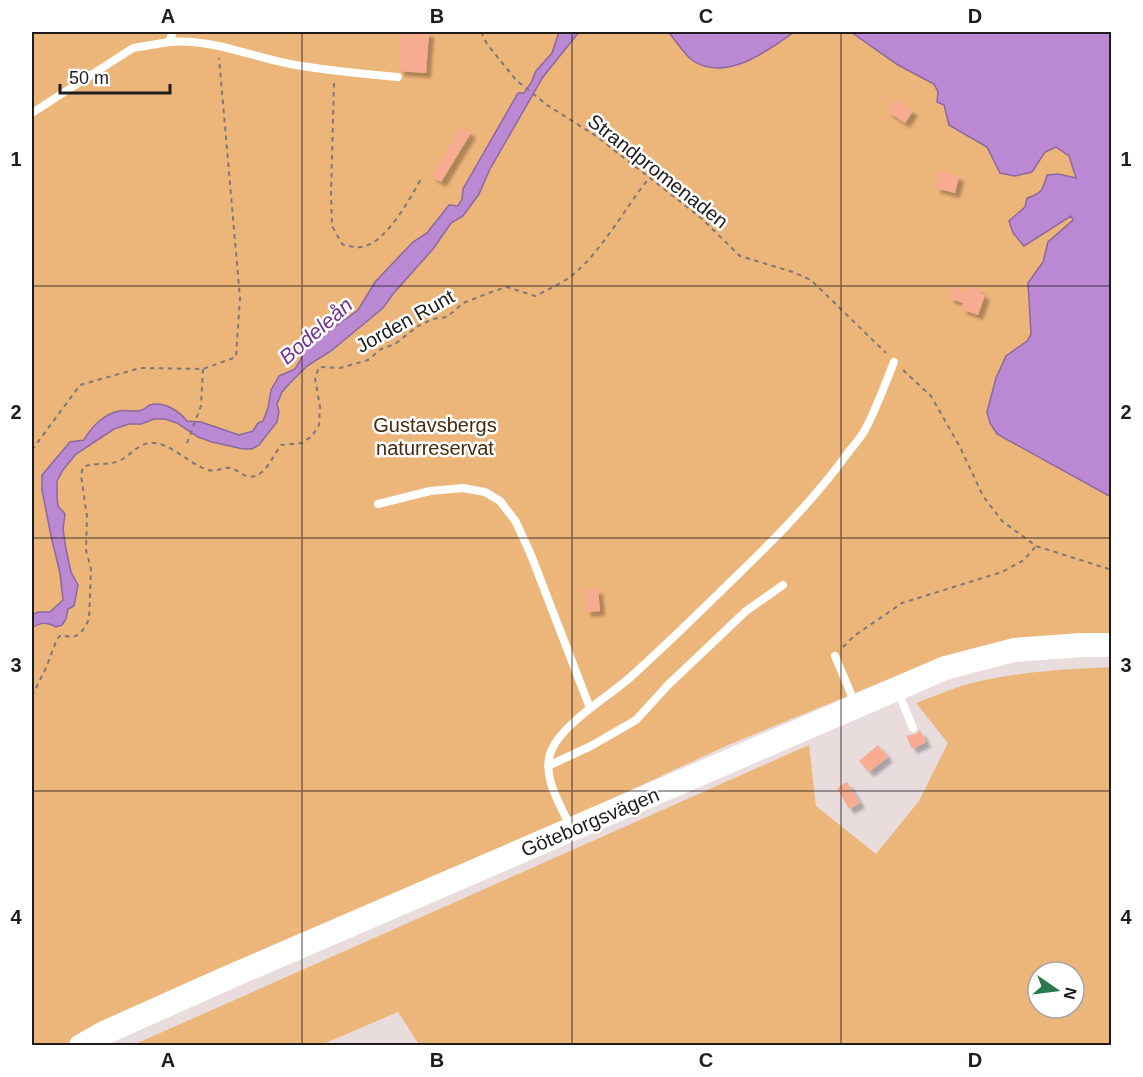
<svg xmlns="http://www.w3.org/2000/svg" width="1143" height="1077" font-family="Helvetica,sans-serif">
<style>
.green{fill:#ecb579;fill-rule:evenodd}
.water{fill:#bb89d4;stroke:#8c689d;stroke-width:1.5}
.building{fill:#f7ac92;filter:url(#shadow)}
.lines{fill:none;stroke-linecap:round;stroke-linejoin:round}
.path{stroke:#7f7778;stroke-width:2;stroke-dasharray:4.5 4.5;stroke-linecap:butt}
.lane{stroke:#fff;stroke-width:8}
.secondary{stroke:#fff;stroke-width:24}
.grid{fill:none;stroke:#201c1c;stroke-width:1.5;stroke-opacity:0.55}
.labels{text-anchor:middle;stroke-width:5;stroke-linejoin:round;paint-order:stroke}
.street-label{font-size:20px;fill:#201c1c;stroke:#fff}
.park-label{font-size:20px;fill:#462c0b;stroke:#fff}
.water-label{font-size:21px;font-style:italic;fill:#71338c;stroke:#fff}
.neatline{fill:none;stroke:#201c1c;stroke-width:2}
.grid-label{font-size:20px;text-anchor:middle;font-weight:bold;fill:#201c1c}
</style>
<defs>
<filter id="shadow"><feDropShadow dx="5" dy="5" stdDeviation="1.5" flood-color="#0004"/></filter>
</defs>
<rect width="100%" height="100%" fill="#e8dcdd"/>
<!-- green -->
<path class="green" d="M32,32H1111V635L933,661L728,745L80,1045H32Z
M1111,667V1045L420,1046L398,1012L321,1045H133L809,745L816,806L876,854L919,801L948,743L916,703C929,698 942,693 955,688C1005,672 1059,670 1111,667ZM1038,972H1074V1008H1038Z"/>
<!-- water -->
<path class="water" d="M559,32H579L543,77L490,169L479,194L463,216L451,223L433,249L393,294L383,308L331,351L307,366L290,383L282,392L277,404L279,412L277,422L259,445L252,449H243L212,442L198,437L177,423L165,419H154L141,424H129L114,429L76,454L63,470L57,481V497L58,506L65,514L63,529L66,549L71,572L78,585L74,606L68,609L66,619L62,625L56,627C46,622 41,622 32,628V615L38,612H50L63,600L60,573L51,536L42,490V475L70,442L84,440C91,427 104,414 119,411C127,409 135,413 142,410C145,409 147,406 150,405C164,401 179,411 187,421L201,422L239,435L253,431L258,423L263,421L268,408L271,390L279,376L295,369L301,359L304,348L312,339L327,332L358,310L375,282L413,242L427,233L449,205L458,206L462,199L463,189L518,93H524L531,83L536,71L552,53Z
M668,32H794C768,51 725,83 692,60C683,53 676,40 668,32Z
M851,32H1111V497L997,434L990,423L987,412L996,378L1006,356L1027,341L1031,334L1028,283L1043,262L1048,242L1073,220L1071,216L1024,246L1013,233L1009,221L1025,207L1027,198C1042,194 1043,189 1047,175L1058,174L1076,178L1069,156L1056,147L1045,152L1032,172L1015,176L1000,173L987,147L949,125L944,105L937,102L938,92L934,84L898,65Z"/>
<!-- building -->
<path class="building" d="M401,32H429L426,73L399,71Z
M895,99L913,111L905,123L887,111Z
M461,127L471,133L441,182L431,176Z
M939,171L959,176L955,193L935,188Z
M969,286L981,290L980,293L985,295L978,315L961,309L963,303L949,298L952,287L967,291Z
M598,589L600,611L586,612L585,590Z
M920,730L926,742L912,749L906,736L916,734Z
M878,745L888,757L869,772L859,761Z
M847,782L860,803L849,809L837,788Z"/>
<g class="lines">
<!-- path -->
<path class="path" d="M481,32L487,44L516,80L547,105L596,136L700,217L740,256L793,272L811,280L886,353
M334,83L331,194L332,226L342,244C348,246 355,248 361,247C386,244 411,197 422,177
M903,370L931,396L960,447L983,496L1002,521L1036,546L1112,570
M187,443L201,406L203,369
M32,450L80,385L140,368L203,369L236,357L240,298L219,58
M843,647L854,636L902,603L1002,572L1024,560L1036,546
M32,696L46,668L57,639L61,635C64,635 68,637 71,637C80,637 86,626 89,619L91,569L86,550L87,517L81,475L83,467C95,462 107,466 119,461C132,455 138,442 155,443C175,446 189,464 208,470C215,472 223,467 231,468C236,469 241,475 247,476C264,481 273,455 281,445L302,443L312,436L319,425L320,407L315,378L319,367L340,368L368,360L381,349L395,344L418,326L433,319L447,317L463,303L494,291L507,287L535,296C549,289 563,283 575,273C603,249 625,208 649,178"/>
<!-- lane -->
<path class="lane" d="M169,42C212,38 254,58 296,65C330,71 364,74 398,77
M32,113L133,48L169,42L173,32
M378,504L430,491L463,488L485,492L500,501L516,522L531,555L590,708
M835,656L856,706
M897,689L913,728
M548,766L591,746L636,720L668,685L746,611L783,585
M570,826C560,804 540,774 552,749C565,721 612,695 635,673C679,633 721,591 763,550C793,520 822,489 847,454C853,446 861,438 866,428C877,407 885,384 894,362"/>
<!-- secondary -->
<path class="secondary" d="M81,1046L104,1033L227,978L945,668L1014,650L1081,645H1112"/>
</g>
<!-- grid -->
<path class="grid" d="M302,32V1046M572,32V1046M841,32V1046M32,286H1112M32,538H1112M32,791H1112"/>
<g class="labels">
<!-- street labels -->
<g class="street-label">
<text transform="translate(658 171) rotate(38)" y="7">Strandpromenaden</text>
<text transform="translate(405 321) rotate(-29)" y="7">Jorden Runt</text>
<text transform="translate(590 822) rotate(-23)" y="7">Göteborgsvägen</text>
</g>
<!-- park labels -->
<g class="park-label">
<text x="435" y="432">Gustavsbergs<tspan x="435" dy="23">naturreservat</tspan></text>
</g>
<!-- water labels -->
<g class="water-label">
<text transform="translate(316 331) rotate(-41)" y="7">Bodeleån</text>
</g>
</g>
<!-- border -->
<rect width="1143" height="1077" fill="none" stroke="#ffffff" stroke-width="66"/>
<!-- north arrow -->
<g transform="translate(1056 990) rotate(104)"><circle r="28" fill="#ffffff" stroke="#a6a4a4" stroke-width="1.5"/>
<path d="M0-4.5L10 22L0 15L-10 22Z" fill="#287a4c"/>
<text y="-9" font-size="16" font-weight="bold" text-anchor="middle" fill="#201c1c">N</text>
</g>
<!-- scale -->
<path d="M60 84v9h110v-9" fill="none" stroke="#201c1c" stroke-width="3"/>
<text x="69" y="84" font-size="18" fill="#201c1c" stroke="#ffffff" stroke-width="4.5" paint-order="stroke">50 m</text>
<rect x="33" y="33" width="1077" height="1011" class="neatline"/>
<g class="grid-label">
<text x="168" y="23">A</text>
<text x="437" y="23">B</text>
<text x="706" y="23">C</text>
<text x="975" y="23">D</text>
<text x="16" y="166">1</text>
<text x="1126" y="166">1</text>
<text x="16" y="419">2</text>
<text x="1126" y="419">2</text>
<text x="16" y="672">3</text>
<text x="1126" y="672">3</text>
<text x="16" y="924">4</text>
<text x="1126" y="924">4</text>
<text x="168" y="1067">A</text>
<text x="437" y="1067">B</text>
<text x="706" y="1067">C</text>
<text x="975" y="1067">D</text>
</g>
</svg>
